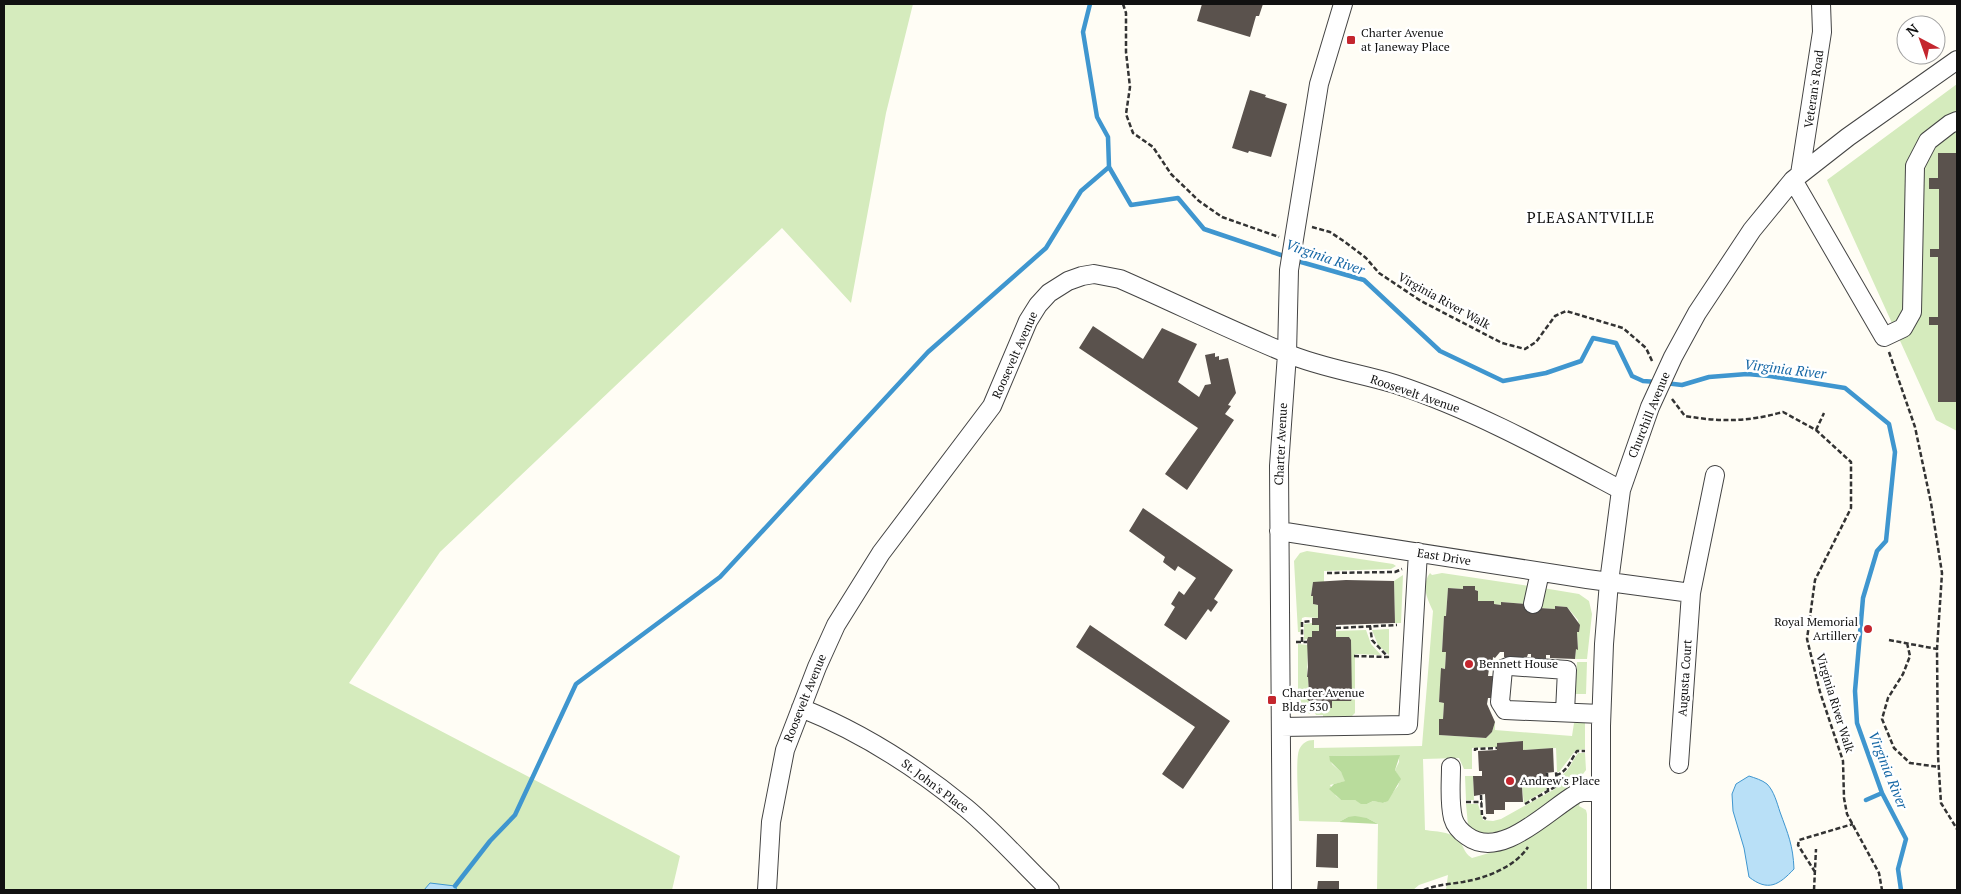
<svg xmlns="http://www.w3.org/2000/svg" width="1961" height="894" font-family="'PT Serif',serif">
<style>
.green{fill:#d5ebbd;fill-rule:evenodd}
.forest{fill:#b9dc9c}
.water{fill:#b9e0f7;stroke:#3f96cf}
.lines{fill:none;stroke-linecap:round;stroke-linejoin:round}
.stream{stroke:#3f96cf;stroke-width:4.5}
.building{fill:#5a524d}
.minor-casing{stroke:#444;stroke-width:20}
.path{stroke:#333;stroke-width:2.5;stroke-dasharray:5 2.5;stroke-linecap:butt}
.minor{stroke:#fff;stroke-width:18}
.poi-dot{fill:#c4262e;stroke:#fff;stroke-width:2}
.labels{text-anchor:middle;stroke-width:5;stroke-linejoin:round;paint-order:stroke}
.poi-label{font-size:12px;fill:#111;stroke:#fff;text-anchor:start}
.street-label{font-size:12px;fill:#111;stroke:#fff}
.water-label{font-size:14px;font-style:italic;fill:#1768a6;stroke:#fff}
.quarter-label{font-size:15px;letter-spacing:1px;fill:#111;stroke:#fff}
</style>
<rect width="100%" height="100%" fill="#fffdf5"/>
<!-- green -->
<path class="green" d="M4,4H913L886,113L851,303L782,228L440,552L349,683L680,856L672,890H4Z
M1957,84V431L1936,420L1827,180Z
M1307,551L1393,564L1396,566L1391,569L1324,571V582H1313L1311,596H1313V604L1318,605V618L1305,617L1302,618L1300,632H1298L1294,561L1300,553Z
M1430,573L1432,575L1442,573L1529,586L1527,604L1501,602V605L1494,604V601H1478V591L1475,590V586H1464L1463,589L1448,588L1446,616H1444L1442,652H1446L1445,669L1442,668L1439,702L1444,703L1443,719H1439V735L1486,738L1492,732L1495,722V730L1572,736L1574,723H1585V749L1575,751L1559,772H1557L1556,748L1523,750V741L1497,743V747L1472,748V769H1464L1459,758L1423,759L1425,830C1438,832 1455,831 1462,845C1465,851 1466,854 1472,858L1503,849L1530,837L1555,817L1581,801L1579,806L1586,810L1587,814V890H1438L1446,889L1448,875L1419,885L1413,890H1377L1378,824L1367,818L1348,817L1339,822L1299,821C1299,806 1295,761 1299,750C1302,743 1307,740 1314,740V748L1422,746L1433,611C1427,599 1421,585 1430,573ZM1329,756L1399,755V762L1395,770L1400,779L1398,786L1384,803L1373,801L1367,804L1355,800H1341L1336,796L1330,785L1346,781L1341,772L1332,764Z
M1403,575L1401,623H1395L1394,581Z
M1543,588L1579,594L1589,601L1592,614L1587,659H1575L1576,649H1578L1577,632H1579L1578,620L1567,607L1555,606V609L1539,608Z
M1312,623L1319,625V631H1312V637L1304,640V624Z
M1389,629V655L1378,645L1372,630Z
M1366,630L1371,644L1381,655L1355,654V713L1351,717L1323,719V715H1316L1313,708H1331L1332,701H1351V640L1349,637H1336V631Z
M1298,644L1308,645L1307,677H1308L1309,693H1307L1309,701H1311L1310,714L1302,710L1298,703Z
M1577,662H1587L1586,694H1575Z
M1578,753H1585L1586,770L1580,778L1584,781C1561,797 1492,854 1468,825L1466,804H1478L1483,820L1493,821L1501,819L1555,789L1559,784L1558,777C1568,774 1572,761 1578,753Z
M1465,776H1473L1474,800H1466Z
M1547,786L1546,790L1524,803L1522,787Z"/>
<!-- forest -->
<path class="forest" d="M1400,755L1395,770L1401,779L1388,801L1383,803L1373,801L1367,804H1361L1355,800H1341L1329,789L1334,784L1345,781L1341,772L1330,761L1329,756Z
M1355,816L1367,818L1378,824L1339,822L1348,817Z"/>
<!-- water -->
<path class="water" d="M1749,776C1755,778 1762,780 1767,784C1774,791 1777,803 1780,812C1788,834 1793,845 1794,869C1779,885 1768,892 1749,877L1744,848L1733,811L1732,794L1736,784Z
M430,883L455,886L457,890H424Z"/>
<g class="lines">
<!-- stream -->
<path class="stream" d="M1090,4L1083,32L1097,117L1108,137L1109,167L1131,205L1178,198L1204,229L1287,257
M1294,260L1364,280L1440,351L1503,381L1546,373L1581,361L1593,338L1616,343L1632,376L1643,381L1657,382
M1665,383L1682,385L1709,377L1747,374L1770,376L1845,388L1889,424L1895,452L1886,541L1877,551L1863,598L1855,691L1857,723L1882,793L1906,839L1898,869L1901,890
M1866,800L1882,793
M455,886L490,841L515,815L576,684L720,577L928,352L1046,248L1081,191L1109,167"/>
</g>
<!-- building -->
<path class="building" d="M1202,4H1263L1259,16H1256L1250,37L1197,21Z
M1250,90L1266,95L1265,97L1287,104L1271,157L1249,151L1248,153L1232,148Z
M1938,153H1957V402H1938V325H1929V317H1938V257H1930V249H1939V189H1929V178H1938Z
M1093,326L1143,359L1162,328L1197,344L1178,382L1199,397L1205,385L1211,384L1205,355L1215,353V357L1219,356V360L1228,358L1236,393L1228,405L1231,406L1225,414L1234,420L1187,490L1165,474L1198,428L1079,348Z
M1143,508L1233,570L1214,599L1218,602L1211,612L1208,609L1186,640L1164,625L1175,607L1171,604L1179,591L1184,595L1196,578L1178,566L1175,571L1163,562L1165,557L1129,531Z
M1346,580L1394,581L1395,623L1336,625V637H1349L1351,640L1352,699L1351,701H1332V708H1313L1314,701H1309L1307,699V693H1309L1308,677H1307L1308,667L1307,640L1308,637H1312V631H1319V625H1312V618H1318V605L1313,604V596H1311L1313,582Z
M1463,586H1475V590L1478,591V601H1494V604L1501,605V602L1539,605V608L1555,609V606L1567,607L1580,625L1579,632H1577L1578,650L1576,649L1575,659L1550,658V655H1546V659L1531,658V654H1528L1527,657H1504V652H1500L1495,658L1493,657L1492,669H1489L1488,676H1493L1491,698H1488L1487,704L1495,722L1492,732L1486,738L1439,735V719H1443L1444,703L1439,702L1441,668L1445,669L1446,652H1442L1444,616H1446L1448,588L1463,589Z
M1090,625L1230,721L1183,789L1162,774L1195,727L1076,647Z
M1523,741V750L1553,748L1554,772L1546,773L1547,786L1522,787L1523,802H1505V810H1494V814H1486L1485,794L1474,796L1473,776H1482V771H1479L1478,751L1497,750V743Z
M1317,834H1338V868L1316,867Z
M1318,881H1339V890H1317Z"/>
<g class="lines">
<!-- minor casing -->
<g class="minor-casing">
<path id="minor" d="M1800,174L1822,32L1821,4
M1793,180L1884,337L1903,328L1912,312L1915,166L1928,141L1950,124L1957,121
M1279,531L1587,579L1691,593
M1533,604L1540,572
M801,708C861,732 916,767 966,808C996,833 1022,863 1050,890
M1565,712L1567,670L1510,666L1503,669L1500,702L1505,710L1601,714
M1281,727L1408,725L1418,552
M1679,764L1691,593L1715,475
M1451,767C1451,783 1449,802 1453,818C1455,825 1461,832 1467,836C1501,861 1547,811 1576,794L1582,792H1600
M767,890L771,822L785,750L817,667L836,625L881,553L992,406L1028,321L1038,305L1049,293L1068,281L1082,276L1094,274L1120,279C1175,303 1230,330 1286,353C1321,368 1359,373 1395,384C1474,410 1548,451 1621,490
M1282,890L1279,466L1287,354L1289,270L1319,84L1343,4
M1601,890V726L1604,644L1609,582L1621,490L1650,407L1673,357L1697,313L1752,230L1793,180L1848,137L1957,60"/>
</g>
<!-- path -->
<path class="path" d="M1123,4L1126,13V52L1130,87L1126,114L1133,133L1153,147L1171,174L1199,201L1222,217L1279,237
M1312,227L1330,232L1345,242L1366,258L1379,273L1421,301L1502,343L1525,349L1536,342L1555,316L1566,311L1623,328L1646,348L1653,363
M1889,352L1915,427L1931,503L1942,573L1937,649L1938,756L1941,803L1957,829
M1672,399L1685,416C1721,422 1747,422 1783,412L1816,430L1851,462V508L1815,580L1807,639L1820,692L1843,761L1844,798L1847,814L1879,873L1882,890
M1816,430L1824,413
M1327,573L1395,572L1402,569
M1336,628L1397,625
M1889,640L1937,649
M1296,642H1307
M1302,642V622L1312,621
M1907,643L1910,656L1903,674L1888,698L1882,719L1894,748L1910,763L1939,767
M1354,656L1388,657L1372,640L1370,626
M1312,710V701
M1475,751V749L1497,748
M1547,773L1548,791
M1556,775C1567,773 1571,759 1577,751H1585
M1481,795L1482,816L1486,819
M1466,802H1482
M1525,804L1555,787L1557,785L1556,772
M1815,872L1798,845L1799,840L1853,824
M1424,890C1436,885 1450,884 1463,882C1486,878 1515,867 1528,847
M1814,890L1816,849"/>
<!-- minor -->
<use href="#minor" class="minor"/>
</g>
<!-- markers -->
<g class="poi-dot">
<rect x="1346" y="35" width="10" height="10" rx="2.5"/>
<circle cx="1868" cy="629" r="5"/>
<circle cx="1469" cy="664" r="5"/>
<rect x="1267" y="695" width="10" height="10" rx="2.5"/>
<circle cx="1510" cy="781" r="5"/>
</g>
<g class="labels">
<!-- poi labels -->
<g class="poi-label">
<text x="1361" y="37">Charter Avenue<tspan x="1361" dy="14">at Janeway Place</tspan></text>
<text x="1858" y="626" text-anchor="end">Royal Memorial<tspan x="1858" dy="14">Artillery</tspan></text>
<text x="1479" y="668">Bennett House</text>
<text x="1282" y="697">Charter Avenue<tspan x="1282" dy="14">Bldg 530</tspan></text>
<text x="1520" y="785">Andrew's Place</text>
</g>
<!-- street labels -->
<g class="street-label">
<text transform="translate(1814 89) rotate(-82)" y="4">Veteran's Road</text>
<text transform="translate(1444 301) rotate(29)" y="4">Virginia River Walk</text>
<text transform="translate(1015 355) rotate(-66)" y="4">Roosevelt Avenue</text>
<text transform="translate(1415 394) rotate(19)" y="4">Roosevelt Avenue</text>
<text transform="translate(1649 415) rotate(-68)" y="4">Churchill Avenue</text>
<text transform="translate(1281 444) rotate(-87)" y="4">Charter Avenue</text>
<text transform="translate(1444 557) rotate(9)" y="4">East Drive</text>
<text transform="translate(1685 678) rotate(-86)" y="4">Augusta Court</text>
<text transform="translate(805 698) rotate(-68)" y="4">Roosevelt Avenue</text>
<text transform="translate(1835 703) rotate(73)" y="4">Virginia River Walk</text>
<text transform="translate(935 786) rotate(37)" y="4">St. John's Place</text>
</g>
<!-- water labels -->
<g class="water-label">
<text transform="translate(1325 257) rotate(19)" y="5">Virginia River</text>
<text transform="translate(1785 369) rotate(7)" y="5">Virginia River</text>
<text transform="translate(1888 770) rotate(68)" y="5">Virginia River</text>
</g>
<!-- quarter labels -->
<g class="quarter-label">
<text x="1591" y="223">PLEASANTVILLE</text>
</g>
</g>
<!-- border -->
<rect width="1961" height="894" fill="none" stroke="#111111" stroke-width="10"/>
<!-- north arrow -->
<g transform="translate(1921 40) rotate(319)"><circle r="24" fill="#ffffff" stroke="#a0a0a0"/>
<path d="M0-4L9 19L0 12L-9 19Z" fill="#c4262e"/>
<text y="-8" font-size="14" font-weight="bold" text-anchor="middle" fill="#111111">N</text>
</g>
</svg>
